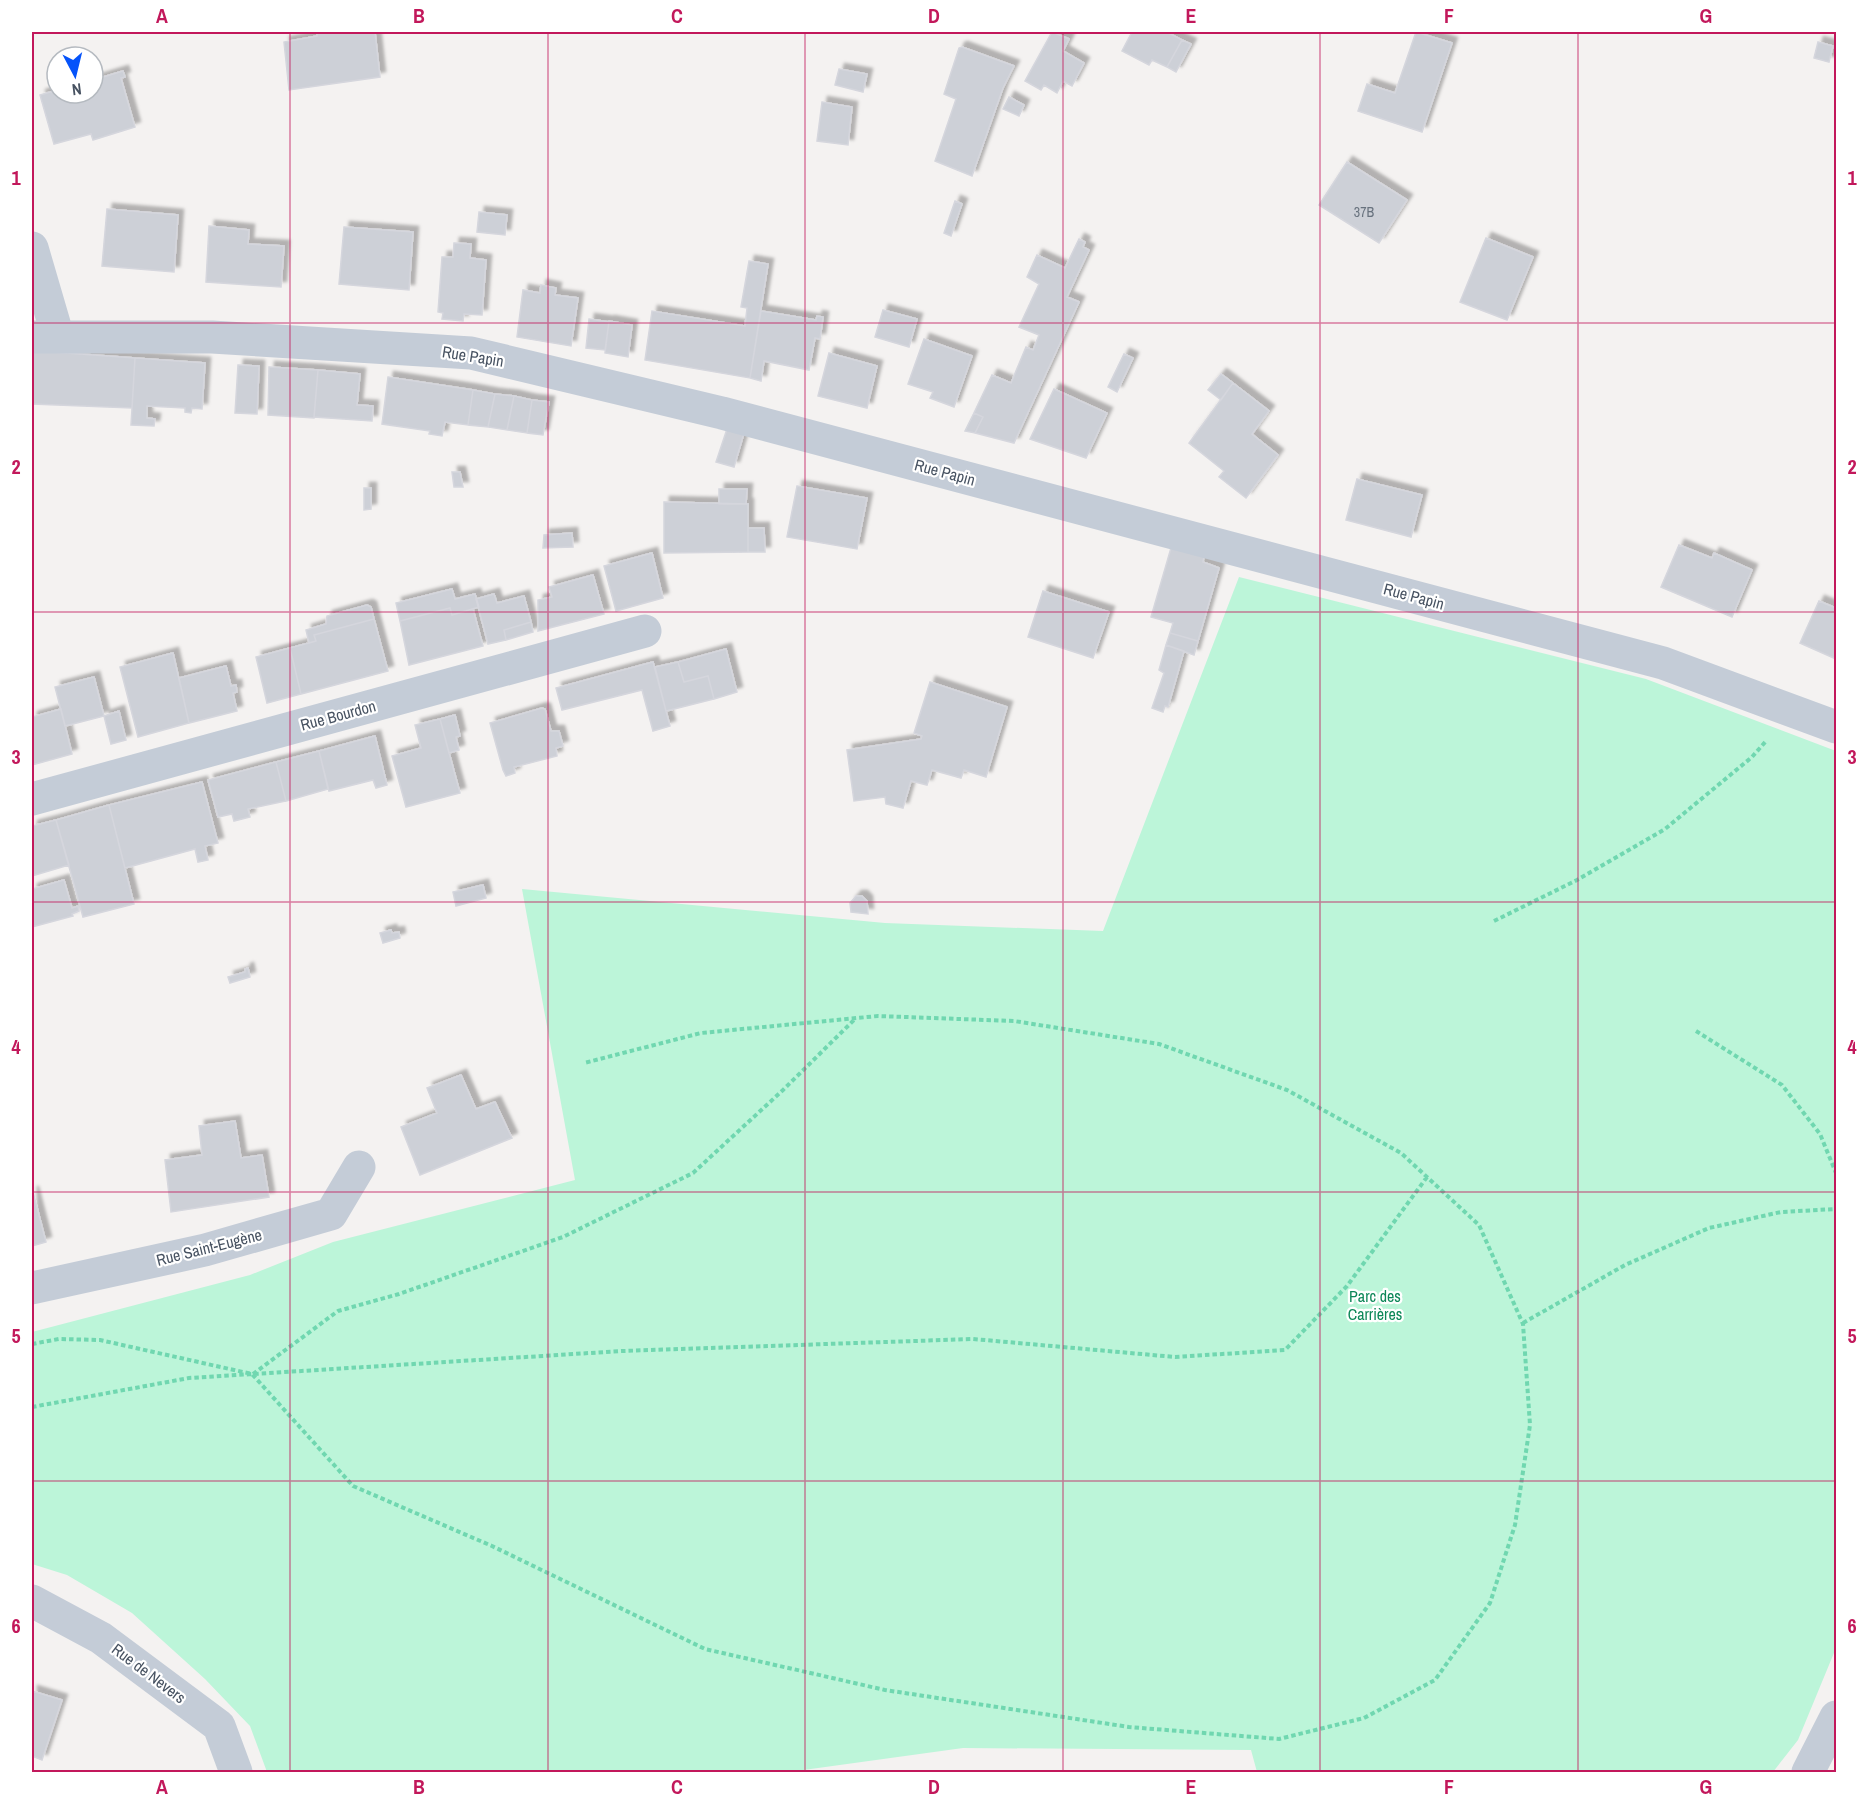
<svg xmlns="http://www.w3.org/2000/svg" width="1868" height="1804" font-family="'Archivo Narrow',sans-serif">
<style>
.green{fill:#bcf5d9}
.building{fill:#cdd0d7;stroke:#d5d6dd;stroke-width:1.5;filter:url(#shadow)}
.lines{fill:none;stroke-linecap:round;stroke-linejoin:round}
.path{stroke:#70d7b0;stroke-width:4;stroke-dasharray:4.5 3;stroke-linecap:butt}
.street{stroke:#c4ccd7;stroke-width:33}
.grid{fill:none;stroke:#c2185b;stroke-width:1.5;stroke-opacity:0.55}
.labels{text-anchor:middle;stroke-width:4.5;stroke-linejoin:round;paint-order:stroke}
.number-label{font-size:14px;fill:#68727e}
.street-label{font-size:16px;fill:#475261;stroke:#fff}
.park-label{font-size:16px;fill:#0d8758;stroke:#fff}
.neatline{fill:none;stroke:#c2185b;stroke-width:2}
.grid-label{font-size:20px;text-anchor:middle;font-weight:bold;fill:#c2185b}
</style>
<defs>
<filter id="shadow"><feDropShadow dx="5.5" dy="-5.5" stdDeviation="1.5" flood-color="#0004"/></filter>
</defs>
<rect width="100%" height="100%" fill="#f4f2f1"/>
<!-- green -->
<path class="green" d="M1239,577L1646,679L1836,751V1648L1798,1740L1773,1772H1257L1251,1750L963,1748L789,1772H267L250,1726L205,1679L132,1613L67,1575L32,1564V1332L250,1275L333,1242L575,1180L522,889L885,923L1103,931Z"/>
<!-- building -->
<path class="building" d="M317,32H375L380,77L289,90L284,42L317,36Z
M1052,32L1069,39L1063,51L1084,63L1072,86L1063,81L1057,93L1044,85L1041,90L1025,81Z
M1132,32H1167L1182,40L1167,67L1152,60L1149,65L1122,51Z
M1416,32L1452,43L1422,132L1358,111L1367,84L1395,93Z
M1182,40L1191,44L1176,72L1167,67Z
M1818,42L1833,46L1829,62L1814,58Z
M962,47L1014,66L1003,88L972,176L935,161L956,99L944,94L959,48Z
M839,69L867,74L863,92L835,85Z
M123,71L125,77L121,78L135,127L93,140L91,134L54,144L40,95L57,90V93H93V80Z
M1009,97L1024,105L1019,116L1003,109Z
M822,102L852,107L848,145L817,141Z
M1347,162L1407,200L1379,243L1319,205Z
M955,201L962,204L951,236L944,233Z
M107,209L178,215L174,272L102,266Z
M479,212L507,215L505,235L477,232Z
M209,226L249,230L248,244L284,246L281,287L206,282Z
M344,227L413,232L409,290L339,284Z
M1486,238L1533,257L1507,320L1460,302Z
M1079,239L1085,242L1083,247L1089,250L1067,297L1079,302L1014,443L975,433L983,417L974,413L992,375L1011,383L1026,347L1033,350L1039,335L1019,327L1039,284L1027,277L1037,255L1065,268Z
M454,243L471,244L470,258L486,260L482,315L464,314L463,321L442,319L443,313L438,312L442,257H453Z
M749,261L768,264L750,378L645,360L652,311L745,326L747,308L741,307Z
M541,285L556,288L555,295L578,298L571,346L517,337L523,290L540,293Z
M883,310L917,319L909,347L875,337Z
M761,311L816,320L817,316L823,317L820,339L815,338L809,370L764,361L761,381L750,378Z
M589,319L609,322L605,350L586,348Z
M609,321L632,325L628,357L605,353Z
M924,339L972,356L954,407L930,398L933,392L908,384Z
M32,352H53L135,358L132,408L32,404Z
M829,353L877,366L867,408L818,396Z
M1124,354L1133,358L1117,392L1108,387Z
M135,358L205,363L202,409L192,408L191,413L185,412V408L147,406V418L155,419L154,426L131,425Z
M238,365L259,366L257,414L235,413Z
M269,367L318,370L314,418L268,415Z
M318,370L360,374L357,405L373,406L372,421L314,417Z
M1221,374L1233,383L1221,400L1208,390Z
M388,377L473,390L468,425L445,422L442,436L429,434L430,431L382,424Z
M1233,383L1269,411L1252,434L1278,455L1246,498L1219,477L1224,471L1189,443Z
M1054,389L1107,413L1086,458L1030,439Z
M473,390L495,394L488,427L468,425Z
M495,394L514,396L507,430L488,427Z
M514,396L532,400L527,433L507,430Z
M532,400L549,402L543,435L527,433Z
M974,413L983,417L975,433L965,431Z
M727,429L744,433L734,467L716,462Z
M452,472H460L463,487H454Z
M1357,479L1422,495L1411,537L1346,520Z
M797,486L867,498L857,549L787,537Z
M364,488H371V509L364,510Z
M719,489H747L746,504H719Z
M664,502L748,504V552L664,553Z
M748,528H764L765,552H748Z
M572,533L573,547L543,548L544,535Z
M1173,541L1205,551L1203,562L1219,568L1198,641L1170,633L1173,623L1151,617Z
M1679,545L1712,558L1714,553L1752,570L1732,617L1661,587Z
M652,553L663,598L616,611L604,566Z
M593,575L604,614L538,631V600L552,597L549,587Z
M452,589L455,599L475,594L479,607L452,615L450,608L400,621L396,603Z
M1043,591L1109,612L1093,658L1028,637Z
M494,594L497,603L524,596L531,622L504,630L506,640L488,644L476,599Z
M1819,601L1836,608V659L1800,643Z
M367,605L371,607L374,619L314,635L316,641L309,643L306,630L326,624L327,616Z
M450,608L452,615L473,609L483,646L409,665L400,621Z
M374,619L388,671L301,694L290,648L316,641L314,635Z
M531,622L533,632L506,640L504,630Z
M1170,633L1198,641L1194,655L1166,645Z
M1166,645L1184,651L1168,707L1165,706L1163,712L1152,708L1164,673L1159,670Z
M290,648L301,694L267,703L256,657Z
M726,649L737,692L714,699L708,676L684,682L678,662Z
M173,653L189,723L138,737L120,667Z
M653,662L670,726L653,731L642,690L562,710L556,688Z
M678,662L684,682L708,676L714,699L666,711L655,667Z
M226,666L231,686L236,685L237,692L233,693L237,711L189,723L179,678Z
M94,677L104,716L65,726L55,687Z
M930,682L1007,707L986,777L964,770L961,778L932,770L927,785L911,781L903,808L886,804L885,797L854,801L847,750L921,739L922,736L914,733Z
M542,708L545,709L551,731H559L563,746L556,748L557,756L514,767L515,773L506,776L503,770L490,723Z
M61,709L72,754L32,765V717Z
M119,711L126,740L111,744L104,716Z
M455,715L460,736L456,737L459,750L449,753L440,719Z
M440,719L460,793L406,807L392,756L421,748L415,725Z
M375,736L387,785L376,788L373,780L329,791L319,751Z
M319,751L328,789L286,801L276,762Z
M276,762L286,801L248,809L250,817L234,821L232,814L218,817L208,780Z
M202,782L218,843L205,846L208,860L198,862L195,849L125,868L109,805Z
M109,805L134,904L83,917L56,820Z
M56,820L69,865L32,876V826Z
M64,880L72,908L78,906L79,911L72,914L73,916L32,927V889Z
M483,885L486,898L456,906L453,892Z
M856,896H862L867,901L868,914L851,912L850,903Z
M391,930L392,933L399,932L400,938L383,943L380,933Z
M248,968L250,977L230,983L228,977L245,972V969Z
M461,1075L476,1109L495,1102L512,1138L420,1175L401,1127L437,1113L427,1088Z
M235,1121L241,1158L262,1155L269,1197L171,1212L165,1160L202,1155L199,1126Z
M32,1192H33L46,1242L32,1246Z
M32,1691L62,1700L42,1760L32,1756Z"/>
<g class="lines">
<!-- path -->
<path class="path" d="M1494,921L1577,880L1665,829L1752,757L1767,740
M1696,1031L1782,1085L1820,1134L1836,1173
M1523,1323L1625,1265L1709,1228L1781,1212L1836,1209
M32,1344L59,1339L100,1340L252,1374L353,1486L492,1546L705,1649L885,1690L1129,1727L1279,1739L1364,1718L1435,1680L1490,1603L1515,1525L1530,1425L1523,1324L1479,1225L1401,1153L1287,1090L1159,1044L1014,1021L878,1016L701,1033L584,1063
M253,1374L338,1311L399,1294L563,1237L693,1173L783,1090L854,1020
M32,1407L189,1378L622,1351L973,1339L1175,1357L1285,1350L1347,1286L1427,1177"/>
<!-- street -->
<path class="street" d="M32,248L58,337
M32,337H212L471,353L722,413L1663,663L1836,727
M32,799L645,631
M32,1288L205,1250L331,1214L359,1167
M32,1601L101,1638L219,1726L236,1772
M1808,1772L1836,1717"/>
</g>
<!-- grid -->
<path class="grid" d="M290,32V1772M548,32V1772M805,32V1772M1063,32V1772M1320,32V1772M1578,32V1772M32,323H1836M32,612H1836M32,902H1836M32,1192H1836M32,1481H1836"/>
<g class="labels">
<!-- number labels -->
<g class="number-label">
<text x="1364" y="217">37B</text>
</g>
<!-- street labels -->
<g class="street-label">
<text transform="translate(473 356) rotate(9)" y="6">Rue Papin</text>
<text transform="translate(945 472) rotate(15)" y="6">Rue Papin</text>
<text transform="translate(1414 596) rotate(15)" y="6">Rue Papin</text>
<text transform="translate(338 715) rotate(-15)" y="6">Rue Bourdon</text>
<text transform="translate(209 1247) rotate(-14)" y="6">Rue Saint-Eugène</text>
<text transform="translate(149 1673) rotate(37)" y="6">Rue de Nevers</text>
</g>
<!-- park labels -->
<g class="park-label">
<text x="1375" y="1302">Parc des<tspan x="1375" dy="18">Carrières</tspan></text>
</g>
</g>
<!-- border -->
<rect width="1868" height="1804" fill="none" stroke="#ffffff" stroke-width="66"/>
<!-- north arrow -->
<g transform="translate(75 75) rotate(173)"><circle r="28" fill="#ffffff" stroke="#b5bac0" stroke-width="1.5"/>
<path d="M0-4.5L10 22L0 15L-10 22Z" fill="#0553fa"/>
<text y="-9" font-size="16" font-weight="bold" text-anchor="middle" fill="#475261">N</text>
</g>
<rect x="33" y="33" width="1802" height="1738" class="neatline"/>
<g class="grid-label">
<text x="162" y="23">A</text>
<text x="419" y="23">B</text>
<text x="677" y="23">C</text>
<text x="934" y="23">D</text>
<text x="1191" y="23">E</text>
<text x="1449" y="23">F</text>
<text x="1706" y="23">G</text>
<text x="16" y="185">1</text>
<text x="1852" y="185">1</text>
<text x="16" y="474">2</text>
<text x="1852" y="474">2</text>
<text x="16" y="764">3</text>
<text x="1852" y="764">3</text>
<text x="16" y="1054">4</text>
<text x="1852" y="1054">4</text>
<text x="16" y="1343">5</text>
<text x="1852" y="1343">5</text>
<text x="16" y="1633">6</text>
<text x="1852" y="1633">6</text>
<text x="162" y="1794">A</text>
<text x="419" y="1794">B</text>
<text x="677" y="1794">C</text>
<text x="934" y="1794">D</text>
<text x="1191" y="1794">E</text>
<text x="1449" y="1794">F</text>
<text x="1706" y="1794">G</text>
</g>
</svg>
